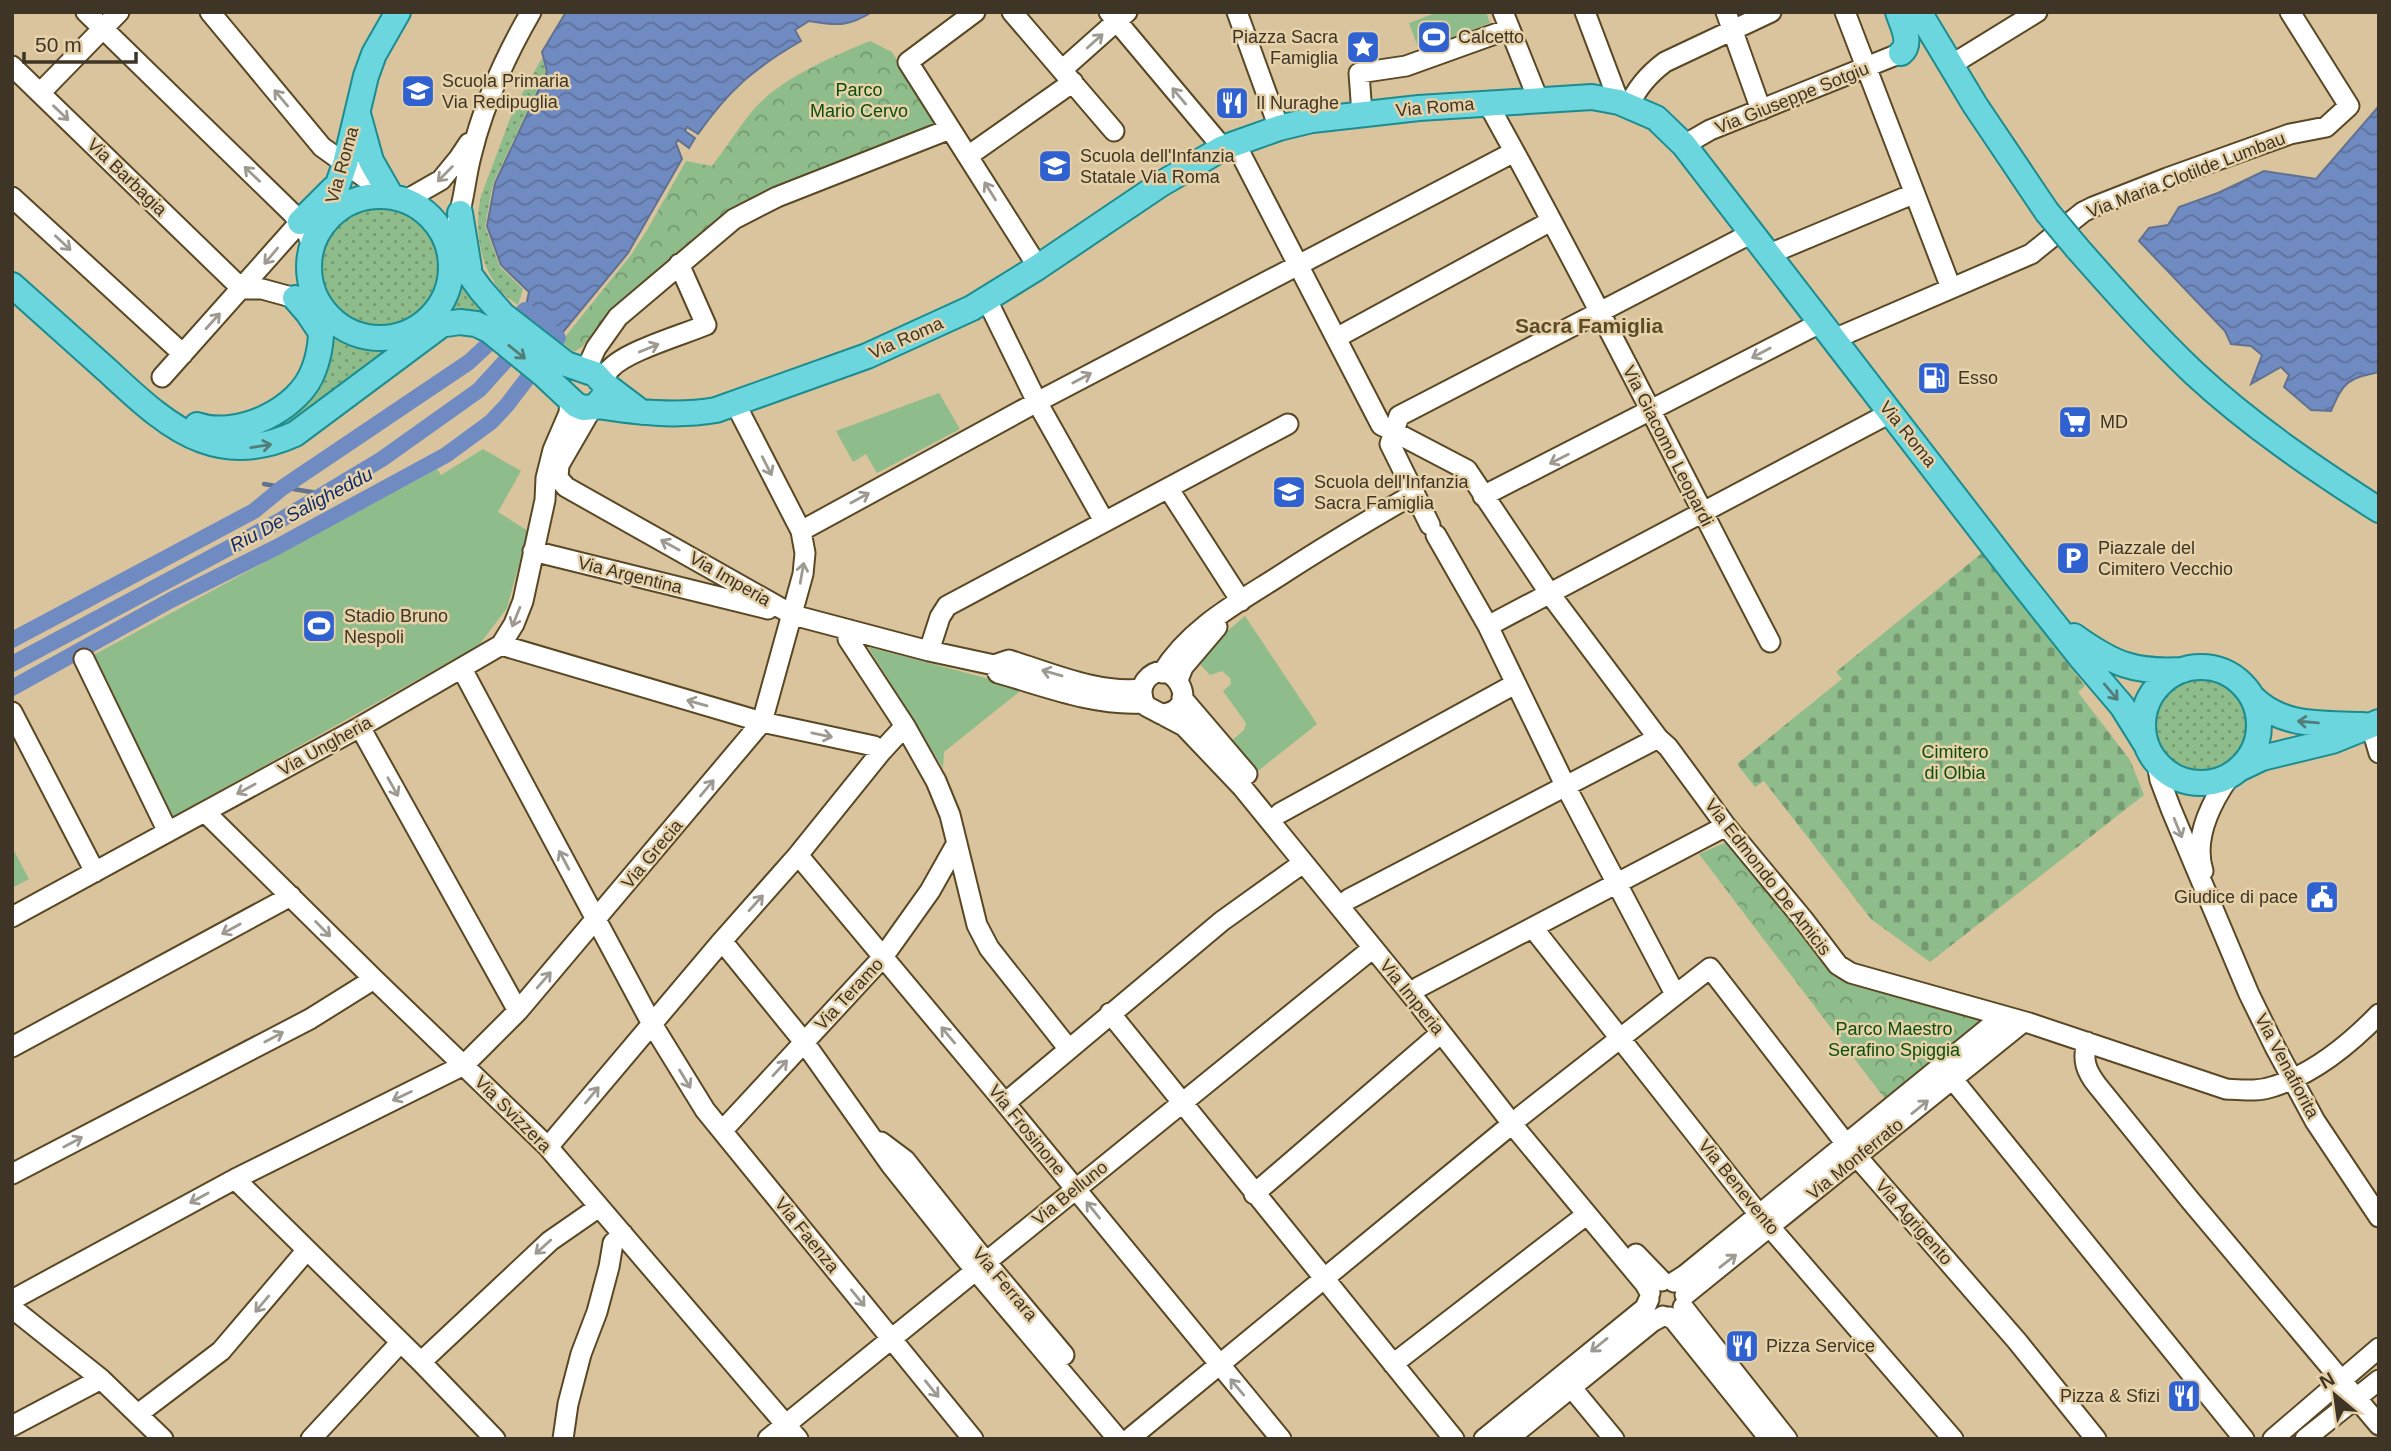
<svg xmlns="http://www.w3.org/2000/svg" width="2391" height="1451" font-family="Arial,sans-serif">
<style>
.grass{fill:url(#grass-dots)}
.cemetery{fill:url(#cemetery-stones)}
.park{fill:url(#park-crowns)}
.garden{fill:#8ebc8b}
.water{fill:url(#water-waves);stroke:#617192;stroke-width:2}
.lines{fill:none;stroke-linecap:round;stroke-linejoin:round}
.stream{stroke:#617192;stroke-width:4.5}
.canal{stroke:#708bc1;stroke-width:16}
.minor-casing{stroke:#5a4824;stroke-width:23}
.major-casing{stroke:#1c8c8f;stroke-width:28}
.minor{stroke:#fff;stroke-width:19}
.major{stroke:#6bd6dd;stroke-width:24}
.major-bridge-casing{stroke:#1c8c8f;stroke-width:28;stroke-linecap:butt}
.major-bridge{stroke:#6bd6dd;stroke-width:24}
.oneway{stroke:#9e9a92}
.oneway2{stroke:#527d78}
.labels{text-anchor:middle;stroke-width:5;stroke-linejoin:round;paint-order:stroke}
.poi-label{font-size:18px;fill:#3e3526;stroke:#e6d1a9;text-anchor:start}
.park-label{font-size:18px;fill:#0a4f0d;stroke:#e6d1a9}
.street-label{font-size:18px;fill:#3e3526;stroke:#e6d1a9}
.water-label{font-size:19px;font-style:italic;fill:#102c6c;stroke:#e6d1a9}
.quarter-label{font-size:21px;font-weight:bold;fill:#5d4b27;stroke:#e6d1a9}
</style>
<defs>
<pattern id="grass-dots" width="8" height="8" patternUnits="userSpaceOnUse" patternTransform="scale(1.75)"><rect width="8" height="8" fill="#8ebc8b"/><path d="M2 2h.1M6 6h.1" fill="none" stroke="#759a71" stroke-width="1.8" stroke-linecap="round"/></pattern>
<pattern id="cemetery-stones" width="16" height="16" patternUnits="userSpaceOnUse" patternTransform="scale(1.75)"><rect width="16" height="16" fill="#8ebc8b"/><path d="M2 7V4a2 2 0 0 1 4 0v3zM10 15v-3a2 2 0 0 1 4 0v3z" fill="#759a71"/></pattern>
<pattern id="park-crowns" width="20" height="18" patternUnits="userSpaceOnUse" patternTransform="scale(1.75)"><rect width="20" height="18" fill="#8ebc8b"/><path d="M2 6a3 3 0 1 1 6 0M12 15a3 3 0 1 1 6 0" fill="none" stroke="#759a71"/></pattern>
<pattern id="water-waves" width="16" height="10" patternUnits="userSpaceOnUse" patternTransform="scale(1.75)"><rect width="16" height="10" fill="#708bc1"/><path d="M0 5q4-4 8 0t8 0" fill="none" stroke="#5d729d"/></pattern>
</defs>
<rect width="100%" height="100%" fill="#d9c49d"/>
<!-- grass -->
<path class="grass" d="M542,58L546,72L493,183L485,226L500,267L523,289L518,305C513,301 505,296 501,291C479,266 474,227 481,196L514,108Z
M319 267a61 61 0 1 1 122 0a61 61 0 1 1-122 0Z
M461,270L488,314L476,311H448L459,289Z
M327,323C348,339 368,346 395,344L284,425L282,420Z
M2153 726a49 49 0 1 1 98 0a49 49 0 1 1-98 0Z"/>
<!-- cemetery -->
<path class="cemetery" d="M1982,553L2085,686L2078,692L2130,760L2144,795L1930,962L1871,919L1764,781L1755,787L1737,764L1842,679L1836,672Z"/>
<!-- park -->
<path class="park" d="M870,41L892,52L936,124L734,206L618,309L603,319L583,346L574,352L561,342L631,255L647,230L686,161L712,166C726,148 739,127 754,109C780,79 833,56 870,41Z
M1727,842L1830,969L1840,978L1925,1004L1978,1017L1980,1024L1893,1097L1885,1099L1699,854Z"/>
<!-- garden -->
<path class="garden" d="M1438,12H1486L1490,23L1419,50L1409,23Z
M939,393L960,429L877,473L866,454L853,462L836,431Z
M483,449L521,471L498,512L528,531L507,608L479,645L171,818L90,657L437,469L441,475Z
M1245,616L1317,724L1258,771L1253,770L1244,760L1246,756L1242,757L1237,751L1239,746L1234,747L1230,742L1244,730L1246,723L1223,691L1231,684L1230,678L1222,671L1210,675L1195,659Z
M868,647L1024,688L944,752L943,768Z
M12,847L29,879L12,888Z"/>
<!-- water -->
<path class="water" d="M566,12H872C846,28 837,25 809,21L795,30L801,41C754,68 729,90 698,134L687,127L685,131L695,138L689,148L678,140L676,143L682,159L628,253L558,338L525,310L529,292L501,265L487,226L495,183L547,72L542,52Z
M2379,106V372C2347,379 2344,381 2331,411L2311,410L2284,387L2289,375L2281,367L2251,384L2262,355L2251,346L2231,344L2225,331L2139,241L2149,228L2168,225L2179,207L2218,193L2264,171L2316,179Z"/>
<g class="lines">
<!-- stream -->
<path class="stream" d="M264,484L323,494"/>
<!-- canal -->
<path class="canal" d="M12,640L254,511L282,488L469,362L525,310L558,338L507,405L491,422L446,455L275,548L171,600L12,688
M12,664L279,521L382,459L479,390L520,345"/>
<!-- minor casing -->
<g class="minor-casing">
<path id="minor" d="M86,12L293,214L308,235L312,246
M210,12L322,147L389,195
M975,12L908,62L1038,267
M1012,12L1114,131
M1109,12L1223,148
M1237,12L1279,128
M1503,12L1538,99
M1585,12L1619,102
M1726,12L1761,110
M1845,12L1951,288
M1951,65L2037,12
M12,66L242,289
M1063,69L1127,12
M40,93L119,12
M1487,102C1586,280 1676,462 1770,642
M1629,106C1637,87 1649,74 1665,62L1771,12
M1362,114L1359,73L1406,66L1509,29
M1235,143L1381,425L1467,470L1550,594L1658,738L1668,747L1726,826L1803,919L1838,965L1851,973L2029,1023L2226,1089C2243,1090 2259,1092 2275,1086C2314,1073 2351,1043 2379,1014
M1684,145L1710,130L1901,53
M968,156L1073,82
M12,197L183,354
M406,200L441,180L459,158L469,143
M456,225C464,203 465,179 471,156C483,106 505,57 531,12
M1767,255L1913,194
M242,289H262L295,298
M987,300L1037,402L1104,521
M1336,338L1551,221
M1834,339L2031,254L2083,212L2093,207L2167,178L2290,134L2326,127L2349,106L2290,12
M585,372L596,348L618,317L734,219L777,197L950,129
M162,377L300,222
M604,384C605,378 606,373 610,369C626,351 682,335 706,325L679,264
M592,408L559,465L558,478L566,487L793,615L929,651L994,665L1009,660C1051,673 1098,694 1142,689
M1168,488L1241,601
M1483,496L1822,322
M1430,525L1390,444L1399,416L1752,233
M801,531L1037,402L1514,152
M1436,535L1488,626L1566,787L1675,994
M533,551L768,609
M1488,626L1890,413
M850,630L848,639L905,726L936,781L950,815L977,925L989,948L1068,1048
M501,645L762,722L874,746L881,752
M929,651L940,617L947,606L1288,424
M84,659L168,832
M994,665L998,673C1044,686 1094,706 1142,703
M462,669L652,1024L705,1110L973,1439
M1162,673C1189,629 1235,604 1276,578C1322,548 1367,521 1414,494
M1178,680L1183,667L1217,627
M1182,698L1247,774
M12,712L95,872
M1161,714C1206,711 1171,650 1146,680C1140,688 1141,697 1146,706L1184,726L1242,787L1418,1003L1517,1130L1645,1284L1650,1293
M2371,726L2379,753
M360,727L518,1011
M2157,763L2160,780L2171,809L2249,994L2275,1047L2315,1121L2379,1217
M205,812L374,979L548,1147L798,1439
M1280,813L1515,684
M798,855L1005,1103L1281,1439
M2203,871C2193,839 2211,803 2229,777
M1349,899L1658,738
M12,917L360,727L501,645L514,624L523,601L545,500L546,478L553,450L569,413L570,399
M1533,928L1757,1212L1953,1439
M722,941L804,1042L891,1165L966,1259L1118,1439
M1419,987L1726,826
M1110,1013L1454,1439
M2087,1042C2082,1060 2086,1071 2097,1085L2190,1200L2379,1425
M12,1047L291,896
M1942,1066L2244,1439
M1005,1103L1222,921L1303,863
M1521,1116L1710,968L1846,1144L2017,1341L2096,1439
M723,1130L883,957L930,891L957,843
M881,1142L905,1160L986,1262L1064,1355
M548,1147L722,941L798,855L881,752L905,726
M12,1174L310,1019L374,979
M235,1179L421,1362L495,1439
M1254,1194L1441,1033
M1636,1254L1662,1281
M1674,1282L1685,1275L2003,1016
M1685,1295L2023,1022
M12,1300L235,1179L464,1065L518,1011L762,722L803,574L805,553L801,531L736,405
M1683,1307L1787,1439
M12,1308L101,1379L163,1439
M1669,1317L1674,1320L1764,1432
M421,1362L550,1241L599,1207
M1393,1364L1586,1215
M1571,1387L1614,1439
M138,1414L221,1351L306,1251
M12,1426L101,1379
M311,1439L400,1343
M563,1439L568,1404L581,1354L597,1312L609,1267L613,1243L623,1234
M768,1439L1373,948
M1129,1439L1512,1124
M1484,1439L1645,1308L1649,1299
M1508,1439L1652,1322L1663,1316
M2273,1439L2379,1348
M2305,1439L2379,1380"/>
</g>
<!-- major casing -->
<g class="major-casing">
<path id="major" d="M1898,12C1902,25 1913,43 1901,53
M1919,12L1975,105L2047,212
M358,114L371,161L391,196
M309 267a71 71 0 1 1 142 0a71 71 0 1 1-142 0Z
M460,213L469,268
M325,221L345,164L366,76L374,54L398,12
M300,222L333,189
M448,245L481,290L503,315L566,364L595,374L604,384L641,412
M2077,248C2115,291 2153,334 2194,373C2250,425 2315,469 2379,510
M12,285C44,314 76,342 108,371C134,395 168,428 202,440C234,452 264,448 295,434L440,326
M295,298L308,313L320,331
M425,327L460,322L476,324L489,330L544,375L576,405L583,408L595,407L604,396
M596,406C637,412 675,417 716,410L867,356L972,308L1038,267L1161,184L1223,148L1279,128L1312,120L1419,108L1592,97L1619,102L1656,118L1684,145L2017,577L2082,659L2122,706L2147,746
M197,425C237,439 300,410 314,369C322,348 322,328 320,305
M2074,636C2113,664 2134,673 2183,670
M2143 725a58 58 0 1 1 116 0a58 58 0 1 1-116 0Z
M2252,697C2283,728 2322,723 2363,725
M2241,768L2262,758L2332,741L2379,722"/>
</g>
<!-- minor -->
<use href="#minor" class="minor"/>
<!-- major -->
<use href="#major" class="major"/>
<!-- major-bridge casing -->
<g class="major-bridge-casing">
<path id="major-bridge" d="M2047,212L2077,248"/>
</g>
<!-- major-bridge -->
<use href="#major-bridge" class="major-bridge"/>
</g>
<!-- one-way arrows -->
<defs><path id="oneway-shaft" d="M-6 0H5M1.5-3L5.5 0L1.5 3" fill="none" stroke-width="1.6" stroke-linecap="round" stroke-linejoin="round" transform="scale(1.75)"/></defs>
<g class="oneway">
<use href="#oneway-shaft" transform="translate(1095 41) rotate(-42)"/>
<use href="#oneway-shaft" transform="translate(1179 96) rotate(-130)"/>
<use href="#oneway-shaft" transform="translate(281 98) rotate(-130)"/>
<use href="#oneway-shaft" transform="translate(61 113) rotate(44)"/>
<use href="#oneway-shaft" transform="translate(252 174) rotate(-136)"/>
<use href="#oneway-shaft" transform="translate(445 174) rotate(135)"/>
<use href="#oneway-shaft" transform="translate(990 191) rotate(-122)"/>
<use href="#oneway-shaft" transform="translate(63 243) rotate(43)"/>
<use href="#oneway-shaft" transform="translate(271 256) rotate(130)"/>
<use href="#oneway-shaft" transform="translate(213 321) rotate(-48)"/>
<use href="#oneway-shaft" transform="translate(649 348) rotate(-22)"/>
<use href="#oneway-shaft" transform="translate(1761 353) rotate(152)"/>
<use href="#oneway-shaft" transform="translate(1082 378) rotate(-28)"/>
<use href="#oneway-shaft" transform="translate(1559 459) rotate(153)"/>
<use href="#oneway-shaft" transform="translate(767 466) rotate(63)"/>
<use href="#oneway-shaft" transform="translate(860 498) rotate(-29)"/>
<use href="#oneway-shaft" transform="translate(670 545) rotate(-151)"/>
<use href="#oneway-shaft" transform="translate(802 573) rotate(-80)"/>
<use href="#oneway-shaft" transform="translate(516 617) rotate(112)"/>
<use href="#oneway-shaft" transform="translate(1052 673) rotate(-164)"/>
<use href="#oneway-shaft" transform="translate(697 703) rotate(-164)"/>
<use href="#oneway-shaft" transform="translate(822 735) rotate(12)"/>
<use href="#oneway-shaft" transform="translate(393 787) rotate(61)"/>
<use href="#oneway-shaft" transform="translate(707 788) rotate(-50)"/>
<use href="#oneway-shaft" transform="translate(246 789) rotate(151)"/>
<use href="#oneway-shaft" transform="translate(2178 828) rotate(68)"/>
<use href="#oneway-shaft" transform="translate(564 860) rotate(-118)"/>
<use href="#oneway-shaft" transform="translate(756 903) rotate(-48)"/>
<use href="#oneway-shaft" transform="translate(231 929) rotate(151)"/>
<use href="#oneway-shaft" transform="translate(323 929) rotate(45)"/>
<use href="#oneway-shaft" transform="translate(544 980) rotate(-49)"/>
<use href="#oneway-shaft" transform="translate(948 1035) rotate(-130)"/>
<use href="#oneway-shaft" transform="translate(274 1037) rotate(-28)"/>
<use href="#oneway-shaft" transform="translate(780 1068) rotate(-47)"/>
<use href="#oneway-shaft" transform="translate(685 1079) rotate(59)"/>
<use href="#oneway-shaft" transform="translate(592 1095) rotate(-50)"/>
<use href="#oneway-shaft" transform="translate(402 1096) rotate(154)"/>
<use href="#oneway-shaft" transform="translate(1920 1107) rotate(-39)"/>
<use href="#oneway-shaft" transform="translate(73 1142) rotate(-28)"/>
<use href="#oneway-shaft" transform="translate(199 1198) rotate(151)"/>
<use href="#oneway-shaft" transform="translate(1093 1210) rotate(-129)"/>
<use href="#oneway-shaft" transform="translate(543 1247) rotate(138)"/>
<use href="#oneway-shaft" transform="translate(1728 1261) rotate(-38)"/>
<use href="#oneway-shaft" transform="translate(858 1298) rotate(51)"/>
<use href="#oneway-shaft" transform="translate(262 1304) rotate(130)"/>
<use href="#oneway-shaft" transform="translate(1599 1345) rotate(141)"/>
<use href="#oneway-shaft" transform="translate(1237 1387) rotate(-130)"/>
<use href="#oneway-shaft" transform="translate(932 1389) rotate(51)"/>
</g>
<g class="oneway2">
<use href="#oneway-shaft" transform="translate(517 352) rotate(39)"/>
<use href="#oneway-shaft" transform="translate(261 446) rotate(-9)"/>
<use href="#oneway-shaft" transform="translate(2111 692) rotate(50)"/>
<use href="#oneway-shaft" transform="translate(2308 722) rotate(-175)"/>
</g>
<!-- icons -->
<defs>
<g id="stadium-square" transform="scale(1.75)"><rect x="-9" y="-9" width="18" height="18" rx="4" fill="#2f62d0" stroke="#e6d1a9"/><path d="M0-5a6.5 5 0 1 0 0 10a6.5 5 0 1 0 0-10ZM-3.5-1.8h7v3.6h-7Z" fill="#fff"/></g>
<g id="sight-square" transform="scale(1.75)"><rect x="-9" y="-9" width="18" height="18" rx="4" fill="#2f62d0" stroke="#e6d1a9"/><path d="M0-6L1.8-2.2L6-1.7L2.9 1.2L3.7 5.4L0 3.3L-3.7 5.4L-2.9 1.2L-6-1.7L-1.8-2.2Z" fill="#fff"/></g>
<g id="school-square" transform="scale(1.75)"><rect x="-9" y="-9" width="18" height="18" rx="4" fill="#2f62d0" stroke="#e6d1a9"/><path d="M0-5L7-2L0 1L-7-2ZM-4 1L0 2.5L4 1V4Q0 6-4 4Z" fill="#fff"/></g>
<g id="restaurant-square" transform="scale(1.75)"><rect x="-9" y="-9" width="18" height="18" rx="4" fill="#2f62d0" stroke="#e6d1a9"/><path d="M-5-6h1v4h1v-4h1v4h1v-4h1v5L-1.5 .5V6h-2V.5L-5-1ZM5-6V6H3V1.5H1.5Q1.5-4 5-6Z" fill="#fff"/></g>
<g id="fuel-square" transform="scale(1.75)"><rect x="-9" y="-9" width="18" height="18" rx="4" fill="#2f62d0" stroke="#e6d1a9"/><path d="M-5.5-6h7V0h2V4h1.3V-2.5L3-4.5l.8-.8L6-3V5H2.5V1h-1V6h-7ZM-4.2-4.7v3.2H.2V-4.7Z" fill="#fff"/></g>
<g id="supermarket-square" transform="scale(1.75)"><rect x="-9" y="-9" width="18" height="18" rx="4" fill="#2f62d0" stroke="#e6d1a9"/><path d="M-6-5.5h2.5l.6 2H6L4.5 2H-2.5L-4.4-4H-6ZM-1.5 3.2a1.3 1.3 0 1 0 .1 0ZM3 3.2a1.3 1.3 0 1 0 .1 0Z" fill="#fff"/></g>
<g id="parking-square" transform="scale(1.75)"><rect x="-9" y="-9" width="18" height="18" rx="4" fill="#2f62d0" stroke="#e6d1a9"/><path d="M-3.5-5.5H1a3.5 3.5 0 0 1 0 7H-1V5.5H-3.5ZM-1-3.4V-.6H.8a1.4 1.4 0 0 0 0-2.8Z" fill="#fff"/></g>
<g id="civic-square" transform="scale(1.75)"><rect x="-9" y="-9" width="18" height="18" rx="4" fill="#2f62d0" stroke="#e6d1a9"/><path d="M-.6-6.5H3V-4.5H.6V-3L4-1V1h2V6H-6V1h2V-1L-.6-3ZM-1.2 2.5V6h2.4V2.5Z" fill="#fff"/></g>
</defs>
<g fill-rule="evenodd">
<use href="#stadium-square" x="1434" y="37"/>
<use href="#sight-square" x="1363" y="47"/>
<use href="#school-square" x="418" y="91"/>
<use href="#restaurant-square" x="1232" y="103"/>
<use href="#school-square" x="1055" y="166"/>
<use href="#fuel-square" x="1934" y="378"/>
<use href="#supermarket-square" x="2075" y="422"/>
<use href="#school-square" x="1289" y="492"/>
<use href="#parking-square" x="2073" y="558"/>
<use href="#stadium-square" x="319" y="626"/>
<use href="#civic-square" x="2322" y="897"/>
<use href="#restaurant-square" x="1742" y="1346"/>
<use href="#restaurant-square" x="2184" y="1396"/>
</g>
<g class="labels">
<!-- poi labels -->
<g class="poi-label">
<text x="1338" y="43" text-anchor="end">Piazza Sacra<tspan x="1338" dy="21">Famiglia</tspan></text>
<text x="1458" y="43">Calcetto</text>
<text x="442" y="87">Scuola Primaria<tspan x="442" dy="21">Via Redipuglia</tspan></text>
<text x="1256" y="109">Il Nuraghe</text>
<text x="1080" y="162">Scuola dell'Infanzia<tspan x="1080" dy="21">Statale Via Roma</tspan></text>
<text x="1958" y="384">Esso</text>
<text x="2100" y="428">MD</text>
<text x="1314" y="488">Scuola dell'Infanzia<tspan x="1314" dy="21">Sacra Famiglia</tspan></text>
<text x="2098" y="554">Piazzale del<tspan x="2098" dy="21">Cimitero Vecchio</tspan></text>
<text x="344" y="622">Stadio Bruno<tspan x="344" dy="21">Nespoli</tspan></text>
<text x="2298" y="903" text-anchor="end">Giudice di pace</text>
<text x="1766" y="1352">Pizza Service</text>
<text x="2160" y="1402" text-anchor="end">Pizza &amp; Sfizi</text>
</g>
<!-- park labels -->
<g class="park-label">
<text x="859" y="96">Parco<tspan x="859" dy="21">Mario Cervo</tspan></text>
<text x="1955" y="758">Cimitero<tspan x="1955" dy="21">di Olbia</tspan></text>
<text x="1894" y="1035">Parco Maestro<tspan x="1894" dy="21">Serafino Spiggia</tspan></text>
</g>
<!-- street labels -->
<g class="street-label">
<text transform="translate(1792 98) rotate(-22)" y="6">Via Giuseppe Sotgiu</text>
<text transform="translate(1435 107) rotate(-5)" y="6">Via Roma</text>
<text transform="translate(342 165) rotate(-74)" y="6">Via Roma</text>
<text transform="translate(2186 175) rotate(-21)" y="6">Via Maria Clotilde Lumbau</text>
<text transform="translate(127 177) rotate(44)" y="6">Via Barbagia</text>
<text transform="translate(906 338) rotate(-24)" y="6">Via Roma</text>
<text transform="translate(1908 434) rotate(51)" y="6">Via Roma</text>
<text transform="translate(1668 446) rotate(63)" y="6">Via Giacomo Leopardi</text>
<text transform="translate(630 575) rotate(14)" y="6">Via Argentina</text>
<text transform="translate(730 579) rotate(30)" y="6">Via Imperia</text>
<text transform="translate(325 746) rotate(-29)" y="6">Via Ungheria</text>
<text transform="translate(652 854) rotate(-50)" y="6">Via Grecia</text>
<text transform="translate(1768 877) rotate(52)" y="6">Via Edmondo De Amicis</text>
<text transform="translate(849 994) rotate(-47)" y="6">Via Teramo</text>
<text transform="translate(1412 997) rotate(51)" y="6">Via Imperia</text>
<text transform="translate(2287 1066) rotate(62)" y="6">Via Venafiorita</text>
<text transform="translate(513 1114) rotate(45)" y="6">Via Svizzera</text>
<text transform="translate(1027 1130) rotate(51)" y="6">Via Frosinone</text>
<text transform="translate(1855 1159) rotate(-39)" y="6">Via Monferrato</text>
<text transform="translate(1739 1187) rotate(51)" y="6">Via Benevento</text>
<text transform="translate(1070 1193) rotate(-39)" y="6">Via Belluno</text>
<text transform="translate(1914 1222) rotate(49)" y="6">Via Agrigento</text>
<text transform="translate(807 1235) rotate(51)" y="6">Via Faenza</text>
<text transform="translate(1005 1284) rotate(50)" y="6">Via Ferrara</text>
</g>
<!-- water labels -->
<g class="water-label">
<text transform="translate(301 509) rotate(-28)" y="7">Riu De Saligheddu</text>
</g>
<!-- quarter labels -->
<g class="quarter-label">
<text x="1589" y="333">Sacra Famiglia</text>
</g>
</g>
<!-- border -->
<rect width="2391" height="1451" fill="none" stroke="#3e3526" stroke-width="28"/>
<!-- north arrow -->
<g transform="translate(2335 1395) rotate(331)" stroke="#e6d1a9" stroke-width="5" paint-order="stroke">
<path d="M0-5L12 26L0 18L-12 26Z" fill="#3e3526"/>
<text y="-10" font-size="19" font-weight="bold" text-anchor="middle" fill="#3e3526">N</text>
</g>
<!-- scale -->
<path d="M24 52v10h112v-10" fill="none" stroke="#3e3526" stroke-width="3.5"/>
<text x="35" y="52" font-size="21" fill="#3e3526" stroke="#e6d1a9" stroke-width="5" paint-order="stroke">50 m</text>
</svg>
